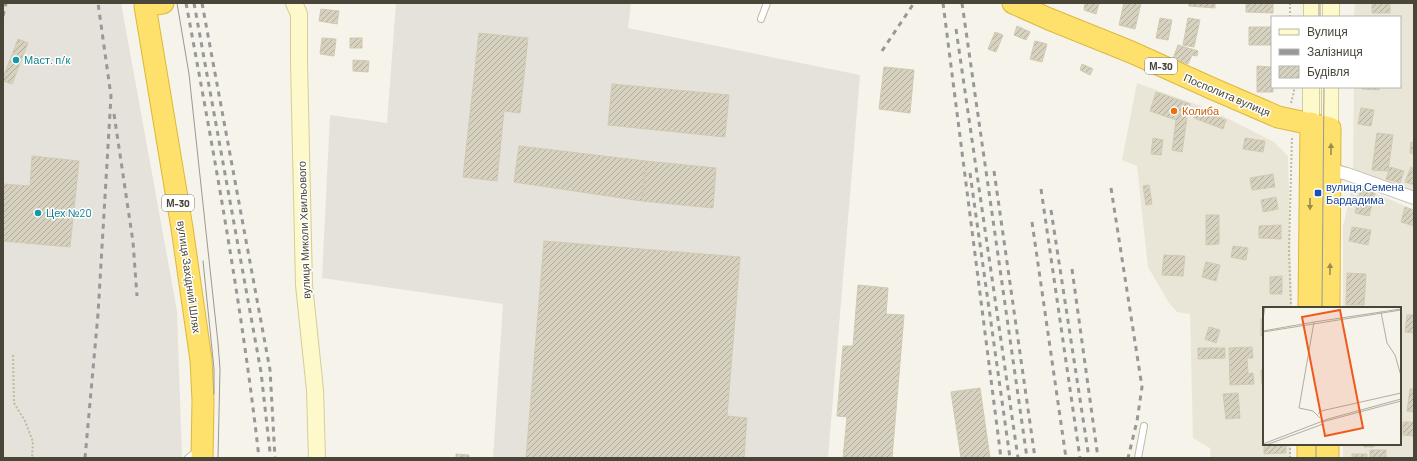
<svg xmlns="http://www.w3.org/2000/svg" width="1417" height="461" font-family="Barlow,sans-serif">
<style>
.residential{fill:#e9e6d8}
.industrial{fill:#e5e2db}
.building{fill:url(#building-hatch);stroke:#d1cab2}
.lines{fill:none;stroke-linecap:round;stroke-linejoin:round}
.lane-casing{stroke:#c1bcac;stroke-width:8}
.street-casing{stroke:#c1bcac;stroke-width:14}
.secondary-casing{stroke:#d5cd9a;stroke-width:18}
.highway-casing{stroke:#deb83b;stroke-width:23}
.path{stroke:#c2ba9d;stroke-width:2;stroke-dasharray:2 2;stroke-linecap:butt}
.lane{stroke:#fff;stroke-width:6}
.street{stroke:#fff;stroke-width:12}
.secondary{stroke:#fef9ca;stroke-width:16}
.highway{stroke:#fee16c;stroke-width:21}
.tram{stroke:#989898;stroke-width:1}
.rail{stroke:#989898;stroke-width:3;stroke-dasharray:5 5;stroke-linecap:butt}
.oneway{fill:#9a8b4f}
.culture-dot{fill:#0f9aa8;stroke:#fff;stroke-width:1.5}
.food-dot{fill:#e8710a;stroke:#fff;stroke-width:1.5}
.transit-dot{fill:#1a4fb4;stroke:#fff;stroke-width:1.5}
.labels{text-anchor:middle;stroke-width:3;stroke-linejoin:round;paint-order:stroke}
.shield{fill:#fff;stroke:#807d74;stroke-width:1}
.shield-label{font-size:10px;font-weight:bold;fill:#494538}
.culture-label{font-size:11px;fill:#0d838f;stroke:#fff;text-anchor:start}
.street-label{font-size:11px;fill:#494538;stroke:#fff}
.food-label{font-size:11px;fill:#c56008;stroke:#fff;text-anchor:start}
.transit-label{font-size:11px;fill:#164399;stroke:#fff;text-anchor:start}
.inset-road{fill:none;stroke:#b0ada3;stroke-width:1}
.view{fill:#f15a1d;fill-opacity:0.15;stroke:#f15a1d;stroke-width:2}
.inset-edge{fill:none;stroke:#494538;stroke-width:2}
</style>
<defs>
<pattern id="building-hatch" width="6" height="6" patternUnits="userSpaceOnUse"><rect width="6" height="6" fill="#d7d1bf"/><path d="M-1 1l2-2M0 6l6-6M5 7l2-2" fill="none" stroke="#b0ab9c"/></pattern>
</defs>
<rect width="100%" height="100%" fill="#f5f3ea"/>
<!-- residential -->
<path class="residential" d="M1355,3H1414V192L1353,170L1354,87H1400V17H1354Z
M1137,83L1209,109L1274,142L1288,156L1292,308H1264V444H1291V458H1211L1210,448L1193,438L1190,314L1177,312L1169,303L1148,267L1137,166L1122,160Z
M1352,187L1375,193L1414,210V458H1343V444H1400V308H1343V227Z"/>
<!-- industrial -->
<path class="industrial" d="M3,3H121L177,311L182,458H3Z
M396,3H631L628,28L860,75L828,458H493L503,304L322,278L330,115L387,123Z"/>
<!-- building -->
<path class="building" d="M1085,3H1099L1096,14L1084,10Z
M1124,3H1141L1135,29L1119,25Z
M1189,3H1215V8L1189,6Z
M1246,3H1273V13L1246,12Z
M1372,3H1390V13H1372Z
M321,9L339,11L337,24L319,21Z
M1160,18L1172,20L1168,40L1156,38Z
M1188,18L1200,20L1194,47L1183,45Z
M1017,26L1030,32L1026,40L1014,35Z
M1249,27H1272V45H1249Z
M995,32L1003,35L996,52L988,49Z
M479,33L528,38L520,113L504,111L497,181L463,177Z
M322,38L336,39L334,56L320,54Z
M350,38H362V48H350Z
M18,39L28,43L12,84L3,81V78Z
M1035,41L1047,44L1042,62L1030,59Z
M1178,45L1198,51L1197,56L1192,55L1188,64L1173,59Z
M353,60L369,61L368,72L353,71Z
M1082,64L1093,69L1090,75L1080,70Z
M1257,66L1272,67L1273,92H1257Z
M884,67L914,70L910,113L879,109Z
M612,84L729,95L725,137L608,125Z
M1362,87H1379V90L1362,89Z
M1156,92L1190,104L1185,117L1187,118L1182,152L1172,150L1176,120L1150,111Z
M1361,108L1374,110L1371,126L1358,124Z
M1197,109L1226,120L1223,129L1194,118Z
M1377,133L1393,135L1388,171L1372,170Z
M1153,138L1163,140L1161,155L1151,154Z
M1245,138L1265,141L1263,152L1243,149Z
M1411,142L1414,143V154L1410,153Z
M519,146L646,161L642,201L514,182Z
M32,156L79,161L70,247L3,241V184L30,186Z
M646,161L716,168L713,208L642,201Z
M1390,167L1404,171L1400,183L1386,179Z
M1411,167L1414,169V185L1405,182Z
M1273,174L1275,187L1252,190L1250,178Z
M1149,185L1152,204L1146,205L1143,186Z
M1361,189L1375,193L1369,216L1355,213Z
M1276,197L1278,209L1263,212L1261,200Z
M1405,207L1414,210V226L1401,222Z
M1206,215H1219V244L1206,245Z
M1281,225V239L1259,238V226Z
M1352,227L1371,230L1368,245L1349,241Z
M544,241L740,257L727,416L747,418L744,458H526Z
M1233,246L1248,248L1246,260L1231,257Z
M1164,255L1185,256L1183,276L1162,275Z
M1206,262L1220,265L1216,281L1202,277Z
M1347,273L1366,274L1364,305H1346Z
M1282,276V294H1270V277Z
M858,285L888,288L886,314L904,315L892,458H843L847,417L837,416L843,346H853Z
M1407,315H1414V333L1405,332Z
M1261,319H1264V336H1261Z
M1209,327L1220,330L1216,343L1205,339Z
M1252,347L1253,358H1247L1248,374L1253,373L1254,384L1230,385L1229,348Z
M1198,348H1225V358L1198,359Z
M1261,370H1264V385H1262Z
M980,388L990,458H961L951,392Z
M1410,389H1414V412L1407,411Z
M1238,393L1240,418L1226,419L1223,394Z
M1403,422H1414V436L1403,435Z
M1264,442V444H1286V453L1264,454Z
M1364,444H1374V447H1364Z
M1370,450H1386V458H1370Z
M456,454L469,455V458H456Z
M1352,454H1367V458H1352Z"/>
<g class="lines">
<!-- lane casing -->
<g class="lane-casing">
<path id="lane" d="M761,19L767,3
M188,458L198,450
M1138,458L1144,426"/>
</g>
<!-- street casing -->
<g class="street-casing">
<path id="street" d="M1324,168L1347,174L1414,198"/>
</g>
<!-- secondary casing -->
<g class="secondary-casing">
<path id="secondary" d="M294,3L299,14V61L304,285L315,390L317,458
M1312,17V3
M1331,17V3
M1311,87V123
M1330,87V128"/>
</g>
<!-- highway casing -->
<g class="highway-casing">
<path id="highway" d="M163,3L145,6L182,228L201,360L203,400L202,458
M1013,3L1049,19L1131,52L1211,88L1278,117L1330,128L1329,308
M1309,308L1311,123
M1308,458V444
M1328,458V444"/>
</g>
<!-- path -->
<path class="path" d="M1290,17V3
M1291,103L1294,92V87
M1291,308L1289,251L1292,136
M13,355L14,403L25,421L33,442L32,458
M1290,444V458"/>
<!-- lane -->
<use href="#lane" class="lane"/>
<!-- street -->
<use href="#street" class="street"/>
<!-- secondary -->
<use href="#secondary" class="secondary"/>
<!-- highway -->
<use href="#highway" class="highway"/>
<!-- tram -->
<path class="tram" d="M177,3L189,74L218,343L220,369L218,458
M1319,17V3
M203,261L214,369V394
M1322,308L1324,87
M1316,458V444"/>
<!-- rail -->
<path class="rail" d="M186,3C214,154 242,306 259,458
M194,3L261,372L270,452
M202,3L270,370L275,458
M943,3L1001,458
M962,3L1027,458
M3,16L6,3
M956,29L1018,458
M882,51L914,3
M114,114L133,242L137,296
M994,171L1035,458
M970,173L1010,458
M1111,188L1142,387L1137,421L1128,458
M1041,189L1080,458
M1051,210L1089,458
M1032,222L1066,458
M1072,269L1098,458
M85,458L98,314L111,96L98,3"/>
</g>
<!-- one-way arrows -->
<defs><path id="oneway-solid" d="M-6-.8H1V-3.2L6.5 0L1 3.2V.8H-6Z"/></defs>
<g class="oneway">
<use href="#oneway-solid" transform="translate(1331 149) rotate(-90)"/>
<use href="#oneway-solid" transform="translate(1310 204) rotate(90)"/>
<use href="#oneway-solid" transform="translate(1330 269) rotate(-89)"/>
</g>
<!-- markers -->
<g class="culture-dot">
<circle cx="16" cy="60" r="4"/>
<circle cx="38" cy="213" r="4"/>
</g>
<circle class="food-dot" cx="1174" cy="111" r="4"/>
<rect class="transit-dot" x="1314" y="189" width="8" height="8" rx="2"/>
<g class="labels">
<!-- shield labels -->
<g class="shield">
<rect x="1145" y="58" width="32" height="16" rx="3"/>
<rect x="162" y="195" width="32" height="16" rx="3"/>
</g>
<g class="shield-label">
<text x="1161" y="70">М-30</text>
<text x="178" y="207">М-30</text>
</g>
<!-- culture labels -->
<g class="culture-label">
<text x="24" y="64">Маст. п/к</text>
<text x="46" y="217">Цех №20</text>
</g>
<!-- street labels -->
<g class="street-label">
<text transform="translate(1227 95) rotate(23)" y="4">Посполита вулиця</text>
<text transform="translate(304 230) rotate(-92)" y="4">вулиця Миколи Хвильового</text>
<text transform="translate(189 277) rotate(82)" y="4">вулиця Західний Шлях</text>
</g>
<!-- food labels -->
<g class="food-label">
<text x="1182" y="115">Колиба</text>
</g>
<!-- transit labels -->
<g class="transit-label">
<text x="1326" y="191">вулиця Семена<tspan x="1326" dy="13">Бардадима</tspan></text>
</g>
</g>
<!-- overview -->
<g transform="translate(1263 307)">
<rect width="138" height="138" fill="#f5f3ea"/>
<path class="inset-road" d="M118,5L124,36L132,48L138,69M0,12L2,0M0,24L51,15M0,25L138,3M55,107L58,104L138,86M57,111L50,104L36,101L51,15L138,2M59,115L138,94M0,137L65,112L138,92M3,138L60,117"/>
<path class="view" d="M77,3L100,121L62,129L39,10Z"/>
<rect width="138" height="138" class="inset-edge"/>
</g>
<!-- border -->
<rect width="1417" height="461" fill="none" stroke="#494538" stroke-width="8"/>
<!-- legend -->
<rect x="1271" y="16" width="130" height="72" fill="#ffffff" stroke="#b6b5af"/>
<rect x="1279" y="29" width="20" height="6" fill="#fef9ca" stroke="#b6b5af"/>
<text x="1307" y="36" font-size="12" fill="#494538">Вулиця</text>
<rect x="1279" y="49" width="20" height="6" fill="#989898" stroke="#b6b5af"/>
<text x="1307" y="56" font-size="12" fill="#494538">Залізниця</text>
<rect x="1279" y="66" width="20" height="12" fill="url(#building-hatch)" stroke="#b6b5af"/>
<text x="1307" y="76" font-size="12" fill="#494538">Будівля</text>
</svg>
